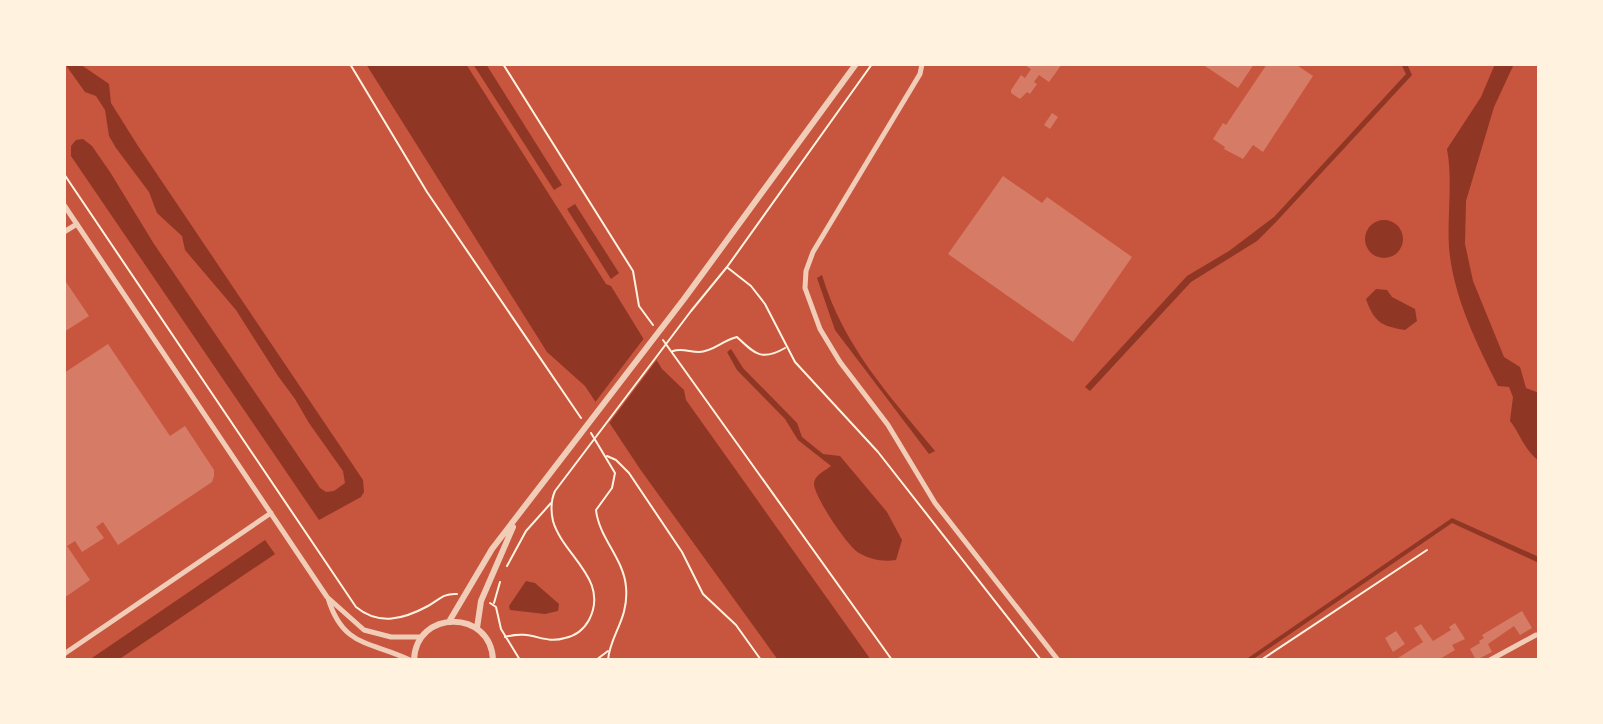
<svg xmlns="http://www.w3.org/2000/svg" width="1603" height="724" font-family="Inter,sans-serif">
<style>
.water{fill:#8f3625}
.pier{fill:#c8553d}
.building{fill:#d67c66}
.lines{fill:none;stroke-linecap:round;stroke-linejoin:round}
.path{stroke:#fff3e0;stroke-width:2}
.minor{stroke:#f1ccb7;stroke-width:5}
.tertiary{stroke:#f1ccb7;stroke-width:6}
</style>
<rect width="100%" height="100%" fill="#c8553d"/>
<!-- water -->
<path class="water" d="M65,64H80L109,84L111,103L138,146L363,480L364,492L361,497L319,520L71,156V146L76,140L83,139L92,146L110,172L154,244L320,488L326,492L334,491L345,483L343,471L309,423L295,399L278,376L236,310L185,250L182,236L157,213L149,192L116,148L109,136L105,110L96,96L85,92Z
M366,64H466L606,284L611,286L662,369L684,390L686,400L871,660H778L640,469L585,386L547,352Z
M473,64H486L562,185L554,190Z
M1401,64H1407L1412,75L1276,222L1257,241L1191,282L1090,391L1085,387L1187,276L1229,251L1274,217L1406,74Z
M1495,64H1514L1494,107L1466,201L1465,244L1473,281L1504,357L1520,367L1526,388L1539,393V461C1524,450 1521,435 1510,421L1513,397L1509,387L1498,386C1476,342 1453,296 1449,247C1447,214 1453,181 1447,149L1481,97Z
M575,204L619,273L611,279L567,209Z
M1365 239a19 19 0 1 1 38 0a19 19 0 1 1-38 0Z
M822,275C843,346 889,395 935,451L929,454L835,330L817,278Z
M1376,289L1387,290L1392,297L1415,309L1417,321L1405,330C1381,326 1374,322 1366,299Z
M731,349L743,368L797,423L802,437L823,454L840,456L887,512L902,540L896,560C884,562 871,560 859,553C848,547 815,498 814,484C814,475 825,471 831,466L798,440L785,419L737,370L727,352Z
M1452,518L1539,557V563L1452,523L1252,660H1245Z
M265,540L275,554L118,660H89Z
M526,581L535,583L559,604L558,611L545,614L510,610L509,606Z"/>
<!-- pier -->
<path class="pier" d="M645,337L659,357L607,426L593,405Z"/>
<!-- building -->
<path class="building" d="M1023,64H1062L1049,82L1039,75L1034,82L1037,84L1030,94L1027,92L1020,99L1011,93V90L1021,75L1025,78L1031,69Z
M1206,64H1254L1238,88L1205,66Z
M1267,64H1295L1313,76L1263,152L1253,145L1243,159L1224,149L1225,147L1213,139L1223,123L1226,125Z
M1052,113L1058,117L1050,129L1044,125Z
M1003,176L1042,203L1047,197L1132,257L1073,342L948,254Z
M64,279L89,316L64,332Z
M108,344L170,436L185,426L214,470V476L212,482L118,545L103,522L96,527L104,538L82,552L75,541L67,546L90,580L64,598V373Z
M1522,611L1532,628L1520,635L1514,626L1488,644L1492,652L1476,660L1470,649L1480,643L1479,641L1484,638L1482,635Z
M1455,623L1465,639L1452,645L1455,650L1438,660H1395L1423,642L1414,628L1421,624L1433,641L1451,630L1449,627Z
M1396,631L1405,644L1393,652L1385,638Z"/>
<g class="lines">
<!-- path -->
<path class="path" d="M350,64L427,192L581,418
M503,64L633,271L639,306L653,325
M64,174L356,607C379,626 404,619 428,606C439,600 443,593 457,594
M728,268L751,286L765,304L795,362L878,452L1041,660
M663,340L892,660
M673,351C682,348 690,352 699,352C713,352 723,340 737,337C754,353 761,362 785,348
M591,433L615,473L612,488L596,510C599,538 624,559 626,587C629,619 610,635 608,660
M607,456L616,460L629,473L682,552L703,594L736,625L761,660
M507,566L526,531L551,503
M490,603L496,607L501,629L520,660
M494,603L500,582
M505,637C533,629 542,645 565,638C575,636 584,629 589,620C610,579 563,556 553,521C551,512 551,500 555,491L691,311L727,267L872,64
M596,660L608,651
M1261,660L1427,550"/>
<!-- minor -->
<path class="minor" d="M922,64L920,74L813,252L806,271L805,288L820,329L840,362L888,425L935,503L1058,660
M64,205L327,597L364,630L391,637H421
M64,232L77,224
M328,598C343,648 371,641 410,660
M64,654L271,513
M1490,660L1536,635"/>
<!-- tertiary -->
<path class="tertiary" d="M450,620L492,549L684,299L856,64
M477,628L481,601L513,527
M414,660C416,609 491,609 493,660"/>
</g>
<!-- border -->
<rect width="1603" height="724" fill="none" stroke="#fff3e0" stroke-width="132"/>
</svg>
